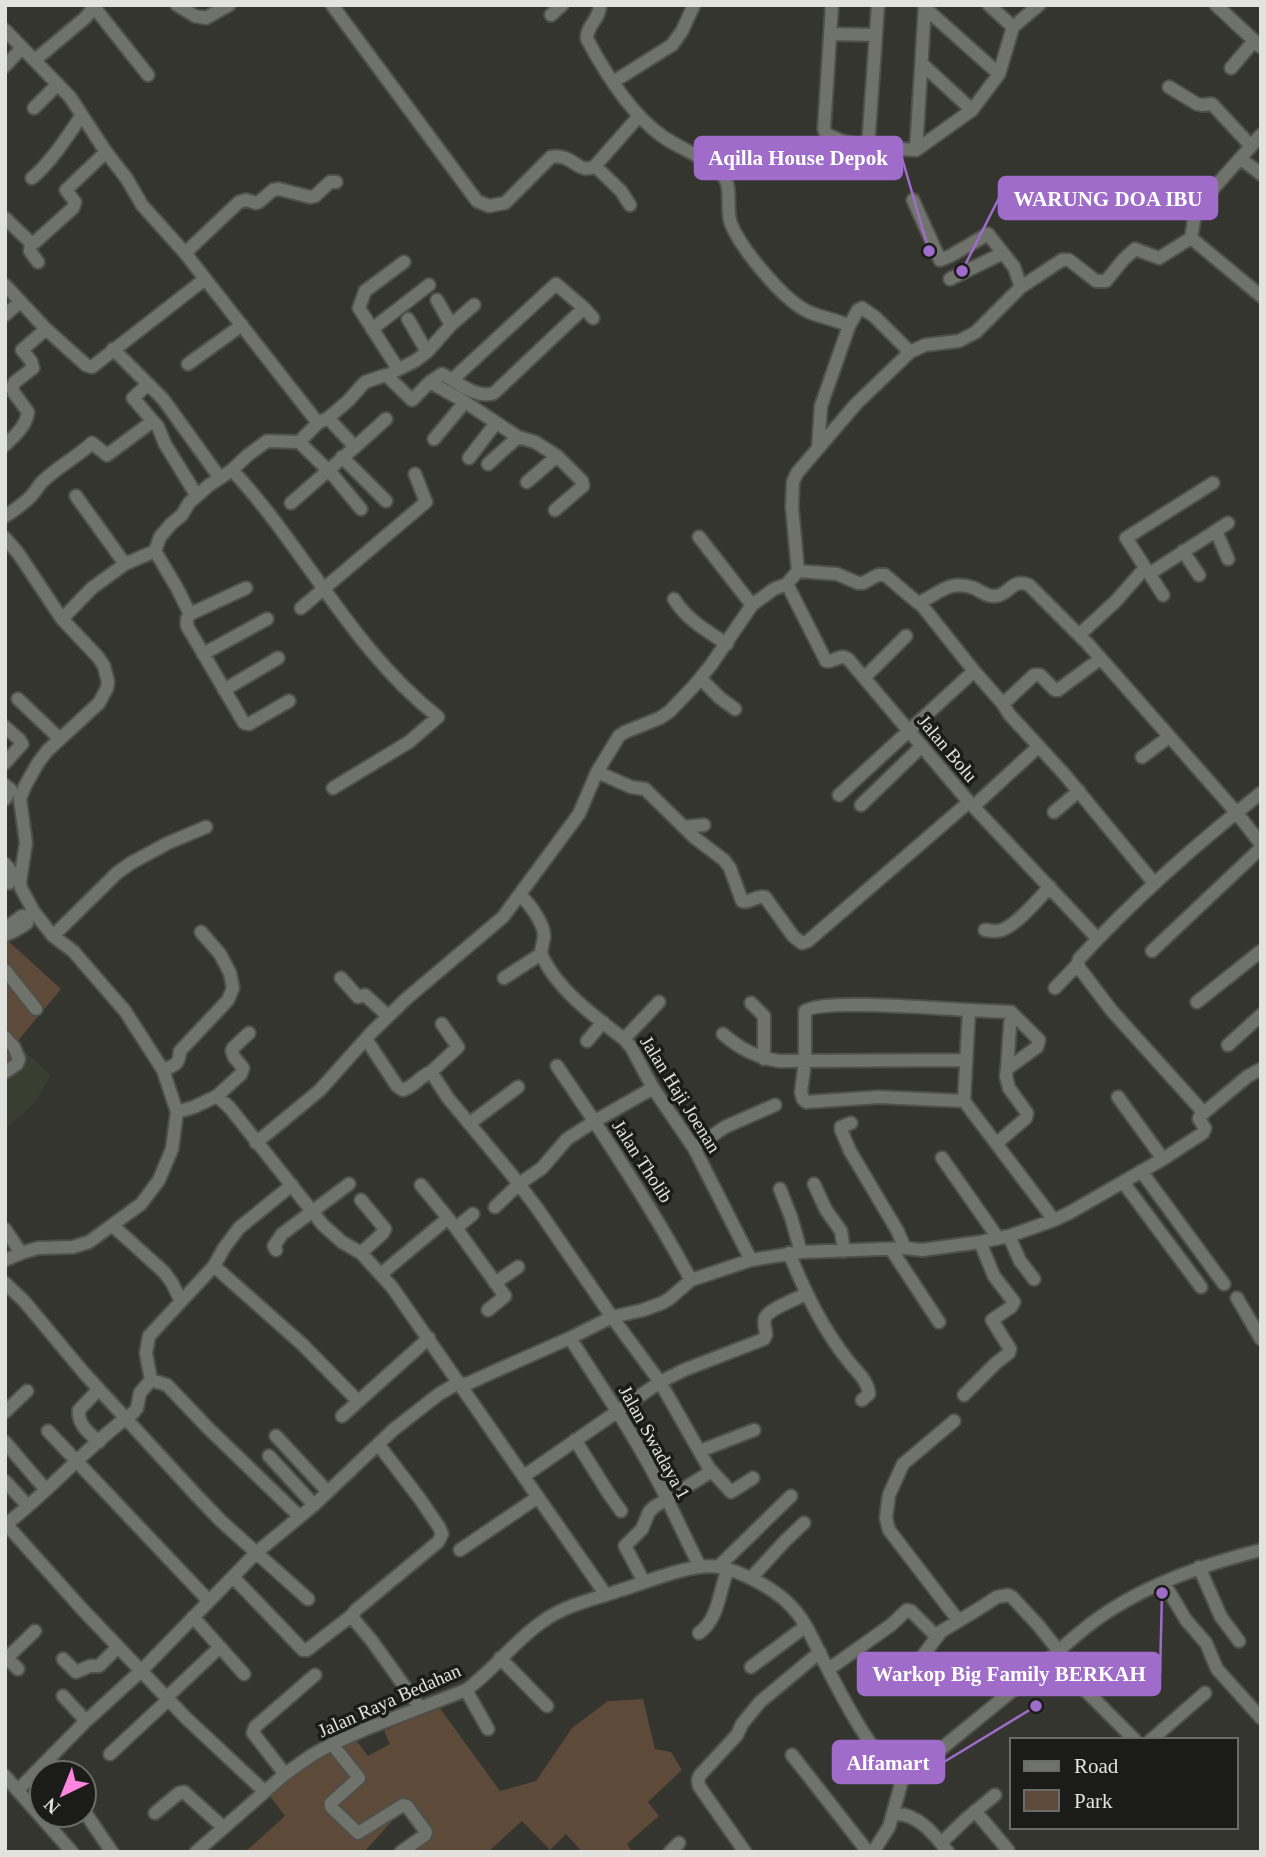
<svg xmlns="http://www.w3.org/2000/svg" width="1266" height="1857" font-family="Georgia,serif">
<style>
.built{fill:#3a3e31}
.green{fill:#5d4a39}
.lines{fill:none;stroke-linecap:round;stroke-linejoin:round}
.minor-casing{stroke:#4f504a;stroke-width:16}
.minor{stroke:#70736b;stroke-width:12}
.labels{text-anchor:middle;stroke-width:7;stroke-linejoin:round;paint-order:stroke}
.street-label{font-size:19px;fill:#e2e3df;stroke:#1b1c19}
.leader{fill:none;stroke:#9f6cca;stroke-width:2.5}
.callout-dot{fill:#9f6cca;stroke:#1b1c19;stroke-width:2.5}
.callout{fill:#9f6cca;stroke:#9f6cca;stroke-width:2.5}
.callout-label{font-size:21px;text-anchor:middle;font-weight:bold;fill:#fff}
</style>
<rect width="100%" height="100%" fill="#33352e"/>
<!-- built -->
<path class="built" d="M16,1043L50,1075L35,1103L5,1129V1071Z"/>
<!-- green -->
<path class="green" d="M5,938L61,989L16,1043L5,1071Z
M643,1699L655,1749L671,1752L682,1770L648,1802L659,1816L627,1844L632,1852H582L566,1834L550,1850L522,1821L488,1852H407L427,1824L406,1806L364,1852H245L285,1816L268,1794L327,1752L356,1740L368,1756L390,1744L384,1731L439,1707L500,1791L536,1781L572,1728L608,1701Z"/>
<g class="lines">
<!-- minor casing -->
<g class="minor-casing">
<path id="minor" d="M177,5L195,16L206,18L229,5
M332,5L477,201L489,206L505,203L551,157C574,153 578,176 595,166L621,191L630,205
M600,5C600,19 586,26 587,39C604,71 631,114 662,136C680,149 704,156 721,173C734,186 725,208 731,224C742,250 784,301 809,312C822,318 836,319 849,326L821,406L818,449
M832,5L824,129L826,134L842,141L868,147L916,150L972,110L999,74L1013,27L1039,5
M989,5L1013,27
M1216,5L1261,47
M94,7L148,75
M925,8L999,74
M551,15L562,5
M5,30L70,97L106,152L127,179L142,205L185,253L318,423
M831,34L876,35
M35,60L85,18L96,5
M922,64L972,110
M5,66L22,48
M1231,68L1254,41
M613,82L672,45L682,31L694,5
M1169,87L1197,104L1202,105L1212,104L1251,146
M34,108L58,84
M868,147L878,5
M916,150L925,5
M1241,159L1261,174
M595,166L639,116
M32,178C52,161 67,137 82,115
M913,200L940,260L950,256L988,234L1014,267L1021,287
M5,218L31,243H34L73,208L75,202L66,190L106,152
M1191,238L1261,296
M31,243L30,251L38,262
M185,253L239,202L246,200L256,203L259,202L273,190L279,189L310,197L315,196L330,182H336
M950,279L1003,253
M5,285L46,329L86,365L92,367L205,279
M437,300L451,325
M5,315L20,302
M408,319L427,352
M849,326L858,310L862,308L875,317L910,352
M372,329L429,285
M113,349L163,399L220,478
M188,364L242,325
M398,369L359,308L365,291L404,262
M393,372L415,361L427,352L451,325L474,305
M453,379L556,284L584,308
M430,382L465,402L518,437L535,442L557,456L582,481L583,486L555,510
M148,384L133,398L158,427L165,444L197,496
M434,439L465,402
M299,442L332,474L361,509
M5,445C15,436 26,426 28,412L14,393L12,387L15,382L33,368L31,361L22,350L46,329
M355,447L386,419
M342,457L386,501
M469,458L496,423
M488,464L518,437
M232,470C305,548 352,650 438,717L409,742L333,788
M527,482L557,456
M76,496L125,564
M291,503L355,447L328,418
M5,516C10,514 29,499 32,495C36,491 38,486 42,482C57,467 77,457 92,443L107,455L153,421
M1216,531L1228,559
M699,537L752,605
M5,538L18,553L62,619L98,657L104,666L108,682L107,688L99,703L47,751L38,763L25,786L20,799L26,843L20,881L21,888L34,912L53,936L73,951L125,1011L163,1070L177,1112L172,1149L159,1180L141,1204L89,1242L73,1247L38,1248L24,1252L5,1260
M155,551L160,537L171,524L182,515L189,503L208,486L232,470L248,455L267,441L299,442L318,423L328,418L348,401L365,382L386,375L412,400L430,382L442,374C458,382 475,399 494,393L584,308L593,318
M1183,551L1199,575
M798,571L837,574L858,583H863L878,575H885L918,603C939,594 949,579 974,588C981,591 987,597 995,596C1010,595 1011,578 1029,585L1088,644L1236,812L1261,844
M1149,574L1228,523
M787,584L826,661C835,663 840,652 849,660L969,802L1098,939
M1163,595L1126,538L1213,483
M674,599C687,620 707,631 727,644
M920,603L974,671L1003,704L1009,714L1065,775L1154,883
M301,608L426,502L415,474
M190,614L246,588
M62,619L92,588L125,564L155,551L177,588L190,614L187,619V626L244,723L249,724L289,701
M1080,634L1115,602L1145,568
M203,654L267,619
M865,677L906,636
M701,679L720,698L735,709
M224,690L278,658
M18,699L60,739
M1003,704L1034,675H1040L1055,690H1058L1100,659
M5,727L19,739L22,744L5,763
M1142,757L1169,737
M597,772L631,787L645,789L695,838L724,860L730,868L742,901C749,904 756,895 765,897L793,936L802,943L808,941L969,802
M5,785L11,790L5,799
M839,795L974,671
M861,805L922,746
M974,806L1038,747
M1054,812L1079,791
M684,827L704,825
M5,864L20,881
M5,879L9,883
M520,895C530,904 545,925 544,937C543,946 539,951 543,958C559,991 595,1017 624,1039L631,1047L653,1088L694,1148L751,1260
M985,930C991,931 997,932 1002,930C1018,924 1038,899 1050,887
M7,934V927L22,916L27,917L34,912
M5,935C13,932 19,929 27,923V917
M53,936L117,873L131,863L168,843L206,827
M1152,951L1261,848
M1078,964L1080,969L1112,1011L1204,1113
M5,970L36,1009
M341,978L358,997L365,995L388,1016
M504,978L541,954
M1055,988L1078,964L1079,959C1135,898 1196,844 1261,793
M1197,1002L1261,951
M751,1003L764,1016V1059
M969,1010L1011,1012L1039,1040L1037,1047L1007,1069L1006,1076L1009,1088L1027,1113L1026,1118L997,1143
M723,1034C740,1049 756,1057 779,1061L966,1060
M5,1037L14,1047L19,1059L17,1064L5,1072
M366,1039L397,1086L403,1090C414,1087 420,1076 431,1072L448,1098L512,1175L537,1208L612,1317L660,1382L709,1468L731,1492L753,1478
M624,1039L659,1002
M587,1041L603,1022
M1228,1045L1261,1015
M557,1066C604,1135 651,1206 691,1280
M1007,1069L1011,1012
M163,1070C175,1065 179,1065 180,1051L228,1000L233,988L230,973L220,954L201,932
M431,1072L458,1047L442,1024
M217,1096L241,1074L243,1068L234,1057L232,1051L233,1048L249,1033
M1118,1097L1163,1159
M964,1101L879,1097L806,1102L803,1099L801,1092L805,1061V1011C823,998 941,1009 969,1010L964,1101L1054,1220
M177,1112L194,1107L217,1096L230,1108L323,1225L342,1242L361,1253L392,1287L606,1595
M470,1123L518,1087
M851,1123L841,1127V1130L850,1151L897,1230L905,1248
M256,1143L320,1090L371,1033L406,999L503,917L579,814L597,772L619,736L625,732L660,718L670,711L693,687L711,665L752,605L774,589L787,584L798,571L792,507L793,482L797,473L856,404L910,352L925,345L959,341L976,332L1021,287L1062,260H1069L1096,281H1106L1123,260L1135,249L1159,258L1191,238L1196,208L1261,135
M694,1148L725,1127L775,1105
M942,1158L998,1238
M1141,1171L1224,1284
M1123,1182L1201,1287
M814,1184L826,1210L841,1231L844,1251
M421,1185L456,1228L505,1296L488,1310
M780,1189L791,1217L801,1252
M361,1200L385,1229L383,1233L361,1253
M495,1207L519,1184L542,1168L567,1139L595,1121L653,1088
M113,1226L164,1272L172,1283L181,1301
M456,1228L473,1214
M5,1229L21,1253
M1009,1236L1020,1261L1034,1279
M891,1249L939,1322
M276,1250L274,1246L282,1234L349,1184
M789,1253C805,1292 823,1330 850,1363C858,1373 868,1381 869,1394L862,1400
M214,1266L303,1345L358,1401
M381,1274L447,1219
M5,1283L24,1301L84,1373L197,1496L221,1521L308,1599
M495,1283L518,1267
M1237,1298L1261,1339
M570,1338C604,1391 640,1443 667,1499C678,1522 689,1545 700,1567
M151,1380L146,1353L149,1336L214,1266L224,1248L239,1228L292,1185
M99,1389L79,1410C77,1424 89,1433 99,1442
M964,1395L996,1363L1009,1353L1010,1349L992,1320L1011,1307L1014,1302L994,1276L980,1242
M5,1412L27,1391
M342,1416L429,1338
M954,1421L903,1464L889,1495L886,1518L889,1530L958,1620
M48,1431L209,1601
M276,1436L328,1492
M575,1440L609,1494L621,1511
M5,1442L46,1490
M700,1451L754,1430
M269,1456L314,1505
M524,1476L660,1382L684,1370L764,1339L766,1335C766,1330 763,1323 765,1318C769,1309 796,1299 806,1294
M5,1481L28,1506
M6,1524L82,1609L187,1719L264,1791
M5,1525C50,1491 87,1446 133,1413L137,1408L140,1393L151,1380L167,1385L208,1428L299,1516
M460,1550L538,1497
M718,1567L791,1496
M1199,1567L1221,1617L1239,1641
M233,1577L303,1650H307L351,1616L372,1641L420,1708
M751,1578L785,1541L804,1523
M644,1582L625,1546L642,1529L649,1512L654,1507L712,1471
M1164,1583L1186,1620L1206,1643L1217,1669L1261,1718
M351,1616L356,1610L438,1542L442,1534L439,1527L420,1499L378,1444
M193,1617L244,1674
M699,1633C719,1619 719,1591 728,1569
M924,1654L940,1633
M500,1658L547,1706
M63,1659L76,1672L90,1666H99L118,1647
M751,1667L806,1626
M18,1669L7,1658L35,1631
M829,1669L891,1625L907,1610L911,1611L933,1633L937,1634L980,1608L997,1597L1008,1595L1012,1597L1038,1625L1058,1650L1081,1686L1135,1740
M466,1690L488,1729
M63,1696L86,1721
M167,1697L220,1647
M1151,1740L1205,1693
M332,1744L359,1778L331,1803V1807L358,1833L403,1805L407,1806L426,1832L425,1835L401,1852
M110,1754L169,1699
M792,1755L868,1852
M49,1759L58,1773
M285,1774L253,1733L255,1727L315,1675
M5,1776L72,1852
M18,1790L86,1721L142,1670L256,1553L314,1505L393,1430L439,1394L458,1383L467,1384L493,1372L570,1338L612,1317L643,1310L662,1303L669,1299L691,1280L751,1260L801,1252L905,1248L922,1250L980,1242L1009,1236L1054,1220L1069,1213L1163,1159L1203,1133L1205,1128L1199,1119L1200,1116L1248,1076L1261,1069
M84,1811L112,1852
M975,1811L1008,1850L1006,1852
M155,1813L179,1793L184,1792L223,1827
M894,1814C917,1812 935,1835 948,1852
M941,1843L966,1819L995,1795
M196,1852L285,1774L312,1755L332,1744L368,1728L466,1690C494,1670 514,1641 542,1622C565,1605 594,1599 621,1590C648,1582 692,1562 720,1567C734,1570 747,1576 760,1583C780,1594 794,1606 806,1626C822,1656 874,1771 906,1777L909,1776C947,1743 987,1712 1025,1680C1054,1656 1080,1629 1112,1609C1158,1580 1209,1563 1261,1550
M670,1852L679,1843
M745,1852L699,1786L698,1780L700,1775L737,1735L742,1724L760,1702L820,1652
M873,1852L889,1827L903,1777"/>
</g>
<!-- minor -->
<use href="#minor" class="minor"/>
</g>
<g class="labels">
<!-- street labels -->
<g class="street-label">
<text transform="translate(948 748) rotate(50)" y="7">Jalan Bolu</text>
<text transform="translate(681 1094) rotate(58)" y="7">Jalan Haji Joenan</text>
<text transform="translate(643 1161) rotate(57)" y="7">Jalan Tholib</text>
<text transform="translate(655 1442) rotate(61)" y="7">Jalan Swadaya 1</text>
<text transform="translate(389 1700) rotate(-24)" y="7">Jalan Raya Bedahan</text>
</g>
</g>
<!-- callouts -->
<path class="leader" d="M929 251L902 158M962 271L999 198M1162 1593L1160 1674M1036 1706L944 1762"/>
<g class="callout-dot">
<circle cx="929" cy="251" r="7"/>
<circle cx="962" cy="271" r="7"/>
<circle cx="1162" cy="1593" r="7"/>
<circle cx="1036" cy="1706" r="7"/>
</g>
<g class="callout">
<rect x="695" y="137" width="207" height="42" rx="7"/>
<rect x="999" y="177" width="218" height="42" rx="7"/>
<rect x="858" y="1653" width="302" height="42" rx="7"/>
<rect x="833" y="1741" width="111" height="42" rx="7"/>
</g>
<g class="callout-label">
<text x="798" y="165">Aqilla House Depok</text>
<text x="1108" y="206">WARUNG DOA IBU</text>
<text x="1009" y="1681">Warkop Big Family BERKAH</text>
<text x="888" y="1770">Alfamart</text>
</g>
<!-- border -->
<rect width="1266" height="1857" fill="none" stroke="#e2e3df" stroke-width="14"/>
<!-- legend -->
<rect x="1010" y="1738" width="228" height="91" fill="#1b1c19" stroke="#6b6c68" stroke-width="2"/>
<rect x="1024" y="1761" width="35" height="10" fill="#70736b" stroke="#6b6c68" stroke-width="2"/>
<text x="1074" y="1773" font-size="21" fill="#e2e3df">Road</text>
<rect x="1024" y="1790" width="35" height="21" fill="#5d4a39" stroke="#6b6c68" stroke-width="2"/>
<text x="1074" y="1808" font-size="21" fill="#e2e3df">Park</text>
<!-- north arrow -->
<g transform="translate(63 1794) rotate(223)"><circle r="33" fill="#1b1c19" stroke="#6b6c68" stroke-width="2"/>
<path d="M0-5L12 26L0 18L-12 26Z" fill="#ff85df"/>
<text y="-10" font-size="19" font-weight="bold" text-anchor="middle" fill="#e2e3df">N</text>
</g>
</svg>
